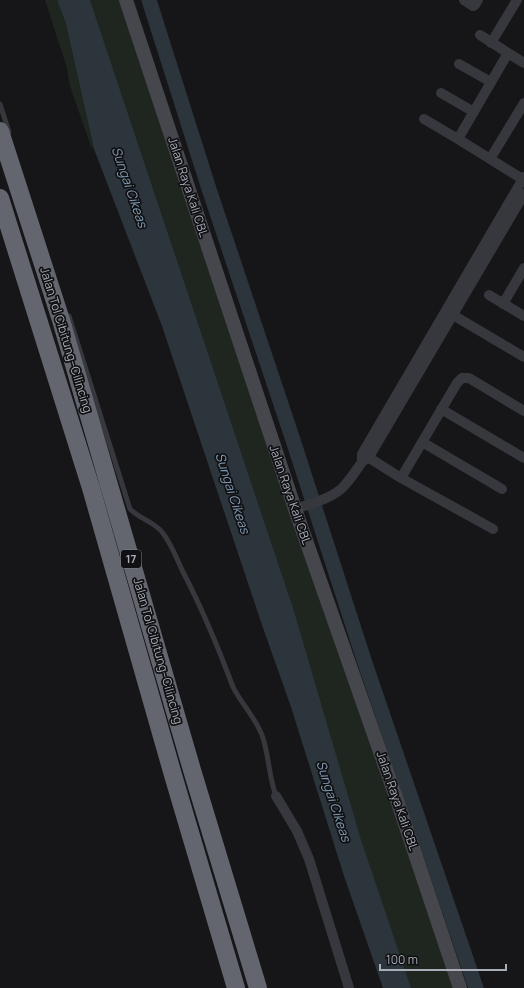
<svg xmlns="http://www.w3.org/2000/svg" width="524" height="988" font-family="Manrope,sans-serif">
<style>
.green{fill:#1e261f}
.water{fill:#2c353c}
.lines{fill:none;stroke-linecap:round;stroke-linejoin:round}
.river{stroke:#2c353c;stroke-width:15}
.lane{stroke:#37383d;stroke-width:5}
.street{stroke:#37383d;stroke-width:10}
.secondary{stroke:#45474d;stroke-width:14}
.highway{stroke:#63666e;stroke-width:18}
.labels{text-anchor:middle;stroke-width:3.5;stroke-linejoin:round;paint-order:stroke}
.shield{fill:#111113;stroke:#7b7e86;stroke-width:1}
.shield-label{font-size:11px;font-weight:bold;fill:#a8adb8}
.street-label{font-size:12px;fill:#a8adb8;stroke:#111113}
.water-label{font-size:13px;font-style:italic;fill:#7f9bb3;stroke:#111113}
</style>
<rect width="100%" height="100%" fill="#161618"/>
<!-- green -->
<path class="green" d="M45,0H57L66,24L94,149L91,147L70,86L67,68Z
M90,0H126L460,988H410L362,845L268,534Z"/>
<!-- water -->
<path class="water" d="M57,0H90L293,608L361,840L411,988H383L344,876L291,707L262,625L162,326L94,149L66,24Z"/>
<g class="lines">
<!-- river -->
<path class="river" d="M149,0L209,189L292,437L365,663L476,988"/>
<!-- lane -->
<path class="lane" d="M0,104L9,132
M69,316L130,509C140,519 154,522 162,532C171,543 176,557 182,570C202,608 218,647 233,687C242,705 257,719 263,738C269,757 269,777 276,796"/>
<!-- street -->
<path class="street" d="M464,0L473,6L475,5L478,0
M480,35L508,53
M491,43L517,0
M524,63L508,53L458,139L524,180
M459,64L491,82
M441,93L474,112
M424,119L458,139
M490,159L524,103
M524,177L362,454V462L369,457L524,194
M489,295L524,316
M503,304L524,268
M448,312L524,357
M441,409L524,458
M422,442L502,489
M363,454L401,478L493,529
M401,478L457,383L462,378H469L524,411
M295,509C309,504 328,500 341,489C349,482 355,472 362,462
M276,796L297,831L309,859L349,988"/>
<!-- secondary -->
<path class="secondary" d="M126,0L295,509L398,803L460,988"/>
<!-- highway -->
<path class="highway" d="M0,131L61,320L192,770L258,988
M0,198L91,488L173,775L236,988"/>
</g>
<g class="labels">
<!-- shield labels -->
<rect class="shield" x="121" y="550" width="20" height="18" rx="3"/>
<g class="shield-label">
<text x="131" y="563">17</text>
</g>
<!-- street labels -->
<g class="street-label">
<text transform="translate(188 187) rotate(72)" y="4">Jalan Raya Kali CBL</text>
<text transform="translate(66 340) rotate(73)" y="4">Jalan Tol Cibitung–Cilincing</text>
<text transform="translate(290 495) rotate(71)" y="4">Jalan Raya Kali CBL</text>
<text transform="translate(158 651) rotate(74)" y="4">Jalan Tol Cibitung–Cilincing</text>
<text transform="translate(397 801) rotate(71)" y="4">Jalan Raya Kali CBL</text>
</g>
<!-- water labels -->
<g class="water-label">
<text transform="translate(130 187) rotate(71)" y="5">Sungai Cikeas</text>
<text transform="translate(233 493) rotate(72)" y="5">Sungai Cikeas</text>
<text transform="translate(334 801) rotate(72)" y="5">Sungai Cikeas</text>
</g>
</g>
<!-- scale -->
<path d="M380 964v6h126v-6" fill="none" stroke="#a8adb8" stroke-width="2"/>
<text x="386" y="964" font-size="12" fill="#a8adb8" stroke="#111113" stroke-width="3" paint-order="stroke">100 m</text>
</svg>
